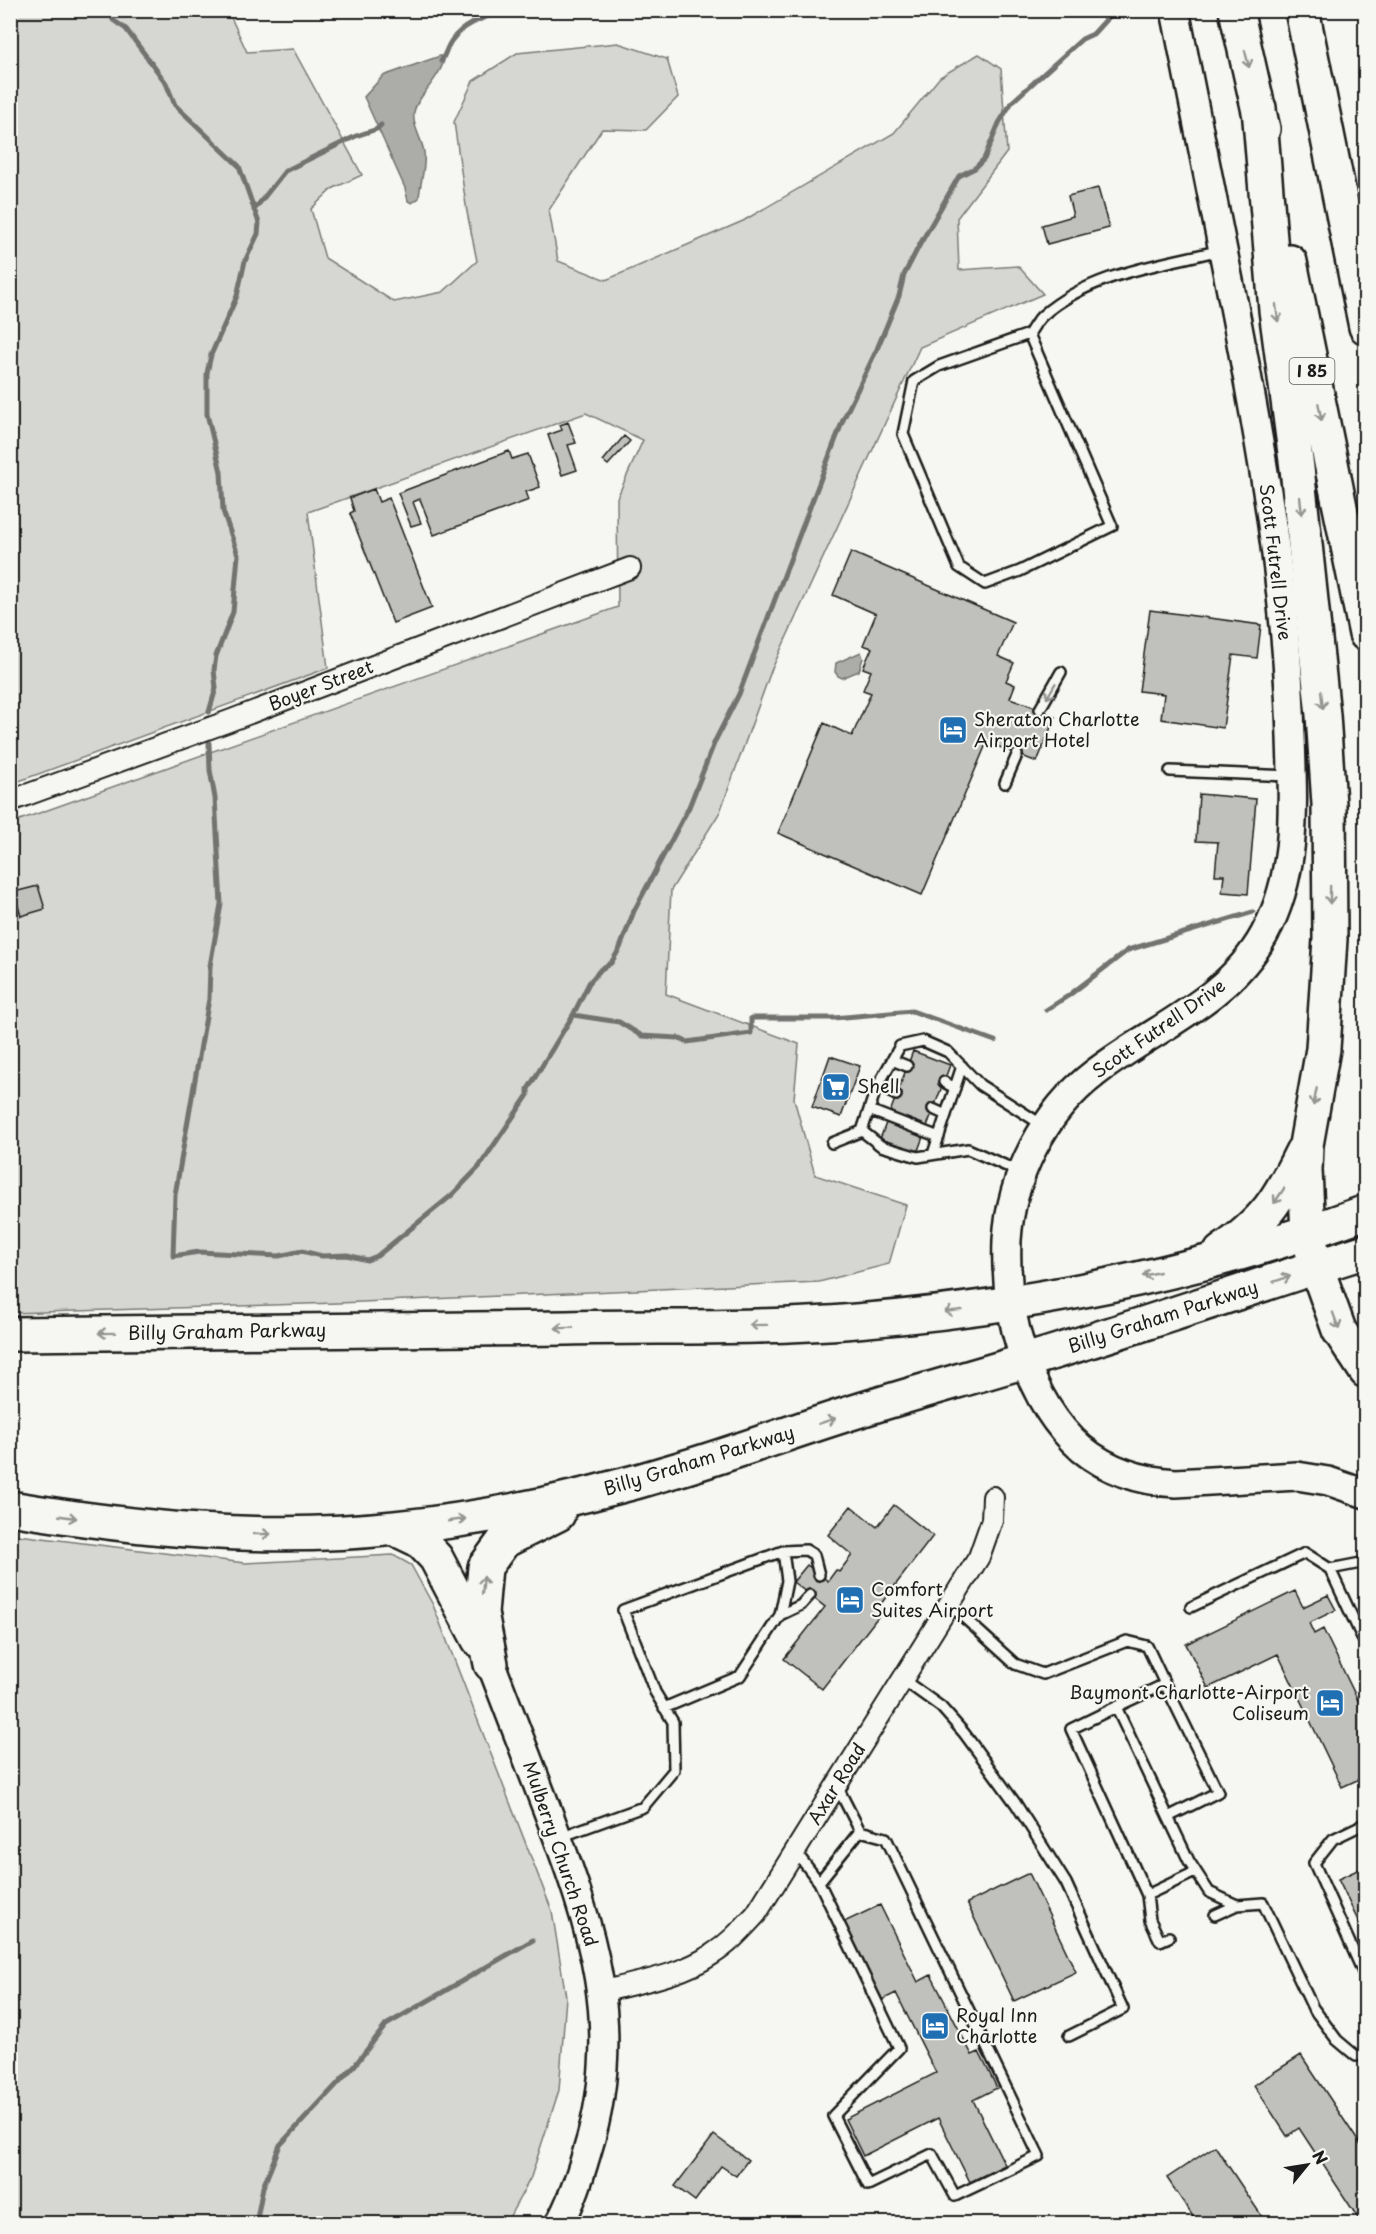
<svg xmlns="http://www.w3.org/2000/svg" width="1376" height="2234" font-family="'Playpen Sans',sans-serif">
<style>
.green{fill:#d6d6d2;stroke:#797977;stroke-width:1.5}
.water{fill:#acaca9;stroke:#727271;stroke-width:1.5}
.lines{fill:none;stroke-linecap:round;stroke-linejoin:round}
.stream{stroke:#727271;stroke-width:5}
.building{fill:#c0c0bd;stroke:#1c1c1c;stroke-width:1.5}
.lane-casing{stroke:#1c1c1c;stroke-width:14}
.street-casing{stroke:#1c1c1c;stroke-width:24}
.secondary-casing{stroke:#1c1c1c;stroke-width:32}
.highway-casing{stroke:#1c1c1c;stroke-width:38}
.lane{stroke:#f6f6f2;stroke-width:9}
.street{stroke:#f6f6f2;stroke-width:20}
.secondary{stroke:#f6f6f2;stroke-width:27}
.highway{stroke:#f6f6f2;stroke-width:33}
.oneway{stroke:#949492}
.labels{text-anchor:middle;stroke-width:4.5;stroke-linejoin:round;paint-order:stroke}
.shield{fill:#f6f6f2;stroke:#5d5d5c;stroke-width:1.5}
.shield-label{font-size:16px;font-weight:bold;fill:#1c1c1c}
.street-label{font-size:18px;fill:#1c1c1c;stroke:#f6f6f2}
.poi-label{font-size:18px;fill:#1c1c1c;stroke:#f6f6f2;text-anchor:start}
</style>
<rect width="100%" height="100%" fill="#f6f6f2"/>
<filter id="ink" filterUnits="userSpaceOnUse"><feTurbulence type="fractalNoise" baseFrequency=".0167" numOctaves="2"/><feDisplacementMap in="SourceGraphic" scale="12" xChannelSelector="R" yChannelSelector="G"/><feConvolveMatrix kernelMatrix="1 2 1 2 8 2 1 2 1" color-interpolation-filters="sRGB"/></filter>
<g filter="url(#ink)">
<!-- green -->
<path class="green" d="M11,11H228L247,52L293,49L362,175L332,189L311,209L325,258L394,302L443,292L477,261L467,212L454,122L473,81L517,53L618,43L667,59L678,97L646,130L602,129L549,210L558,261L606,280L743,221L894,133L940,77L979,54L1001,69L1007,152L957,218L959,270L1018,266L1043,294L920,347L771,671L720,812L671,890L666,994L799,1044L794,1099L815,1175L906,1205L889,1264L819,1282L338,1303L11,1313V823L618,607L617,498L643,440L586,413L308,512L328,668L11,784Z
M10,1534L245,1563L393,1555L411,1565L433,1605L552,1911L566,1997L559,2090L531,2177L506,2223H11Z"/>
<!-- water -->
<path class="water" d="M440,56H445C441,79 416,97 414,112C412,126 422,139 424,152C426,169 420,182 419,198L412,203L408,201L405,188L364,97L383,76Z
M861,652L863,658L859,671L842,678L838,676L835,672L836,663Z"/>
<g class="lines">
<!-- stream -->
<path class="stream" d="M110,10L113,20L126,29L166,83L175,105L239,166L259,223L258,234L245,261L237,296L211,355L207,373V414L221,472L223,511L238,555L233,612L216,656L214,670L216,688L209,712
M441,61C446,54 447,46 452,40C464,23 486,17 505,10
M254,210L285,171L356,136L377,129L381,125
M209,743L210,770L215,798L221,904L210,966L209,999L175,1195L173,1256L199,1252L279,1256L302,1251L322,1256L347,1255L367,1260L377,1256L452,1195L479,1167L528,1095V1089L573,1015L589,983L601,969L611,963L620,948L634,911L689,807L715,741L739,694L843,420L877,349L899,296L904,275L919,246L959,176L975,168L984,159L999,123L1012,102L1082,39L1093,34L1115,10
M1046,1010L1068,996L1128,950L1253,912
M573,1015L619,1022L642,1036L678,1038L687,1042L751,1033V1018H834L912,1011L995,1041
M256,2224L263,2187L280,2145L355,2065L386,2025L533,1940"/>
</g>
<!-- building -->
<path class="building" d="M1098,188L1109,228L1047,244L1042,225L1073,216L1068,196Z
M568,422L576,443L568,445L577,470L562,475L548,435L562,430L560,425Z
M624,436L630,441L608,465L603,461Z
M509,451L512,459L528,454L540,487L526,492L529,500L434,535L420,499L413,502L421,523L411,526L398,493Z
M374,489L379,502L389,498L432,608L393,623L350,513L354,511L350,498Z
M851,552L1013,622L998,656L1014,663L1006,681L1015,685L1010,698L1040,709L1055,717L1037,762L987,742L922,895L778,833L824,723L852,736L871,693L863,690L871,671L863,668L872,648L863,645L876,614L833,595Z
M1150,610L1261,625L1257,658L1233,655L1223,728L1161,719L1164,694L1139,691Z
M1199,794L1256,799L1248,894L1222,892L1224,875H1215L1218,842L1196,841Z
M38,886L45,909L21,916L14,892Z
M913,1051L950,1065L917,1153L880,1139Z
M830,1056L860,1066L841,1117L812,1107Z
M894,1505L933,1536L880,1605L884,1609L822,1689L784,1659L825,1607L793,1582L807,1565L828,1581L836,1570L839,1572L852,1555L828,1535L851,1506L877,1527Z
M1295,1591L1303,1607L1328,1595L1336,1610L1309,1623L1314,1634L1323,1629L1366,1717V1776L1342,1787L1278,1654L1208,1688L1186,1644Z
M1366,1866V1928L1362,1929L1338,1879Z
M1029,1873L1076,1972L1014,2001L967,1903Z
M880,1905L918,1982L931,1975L972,2055L979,2052L997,2088L973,2100L1005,2165L970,2182L938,2118L863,2156L845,2119L936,2073L896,1993L882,2000L844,1922Z
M1301,2055L1366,2153V2224H1362L1299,2128L1287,2136L1254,2085Z
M714,2135L748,2160L736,2176L721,2166L695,2201L675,2186Z
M1215,2146L1267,2224H1198L1167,2178Z"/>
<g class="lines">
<!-- lane casing -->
<g class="lane-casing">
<path id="lane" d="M1029,334L1112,526L1020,571L985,584L959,567L903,434L914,381L939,366Z
M1029,334C1033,328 1037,320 1043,315C1091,273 1160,265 1221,250
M1040,709L1061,672
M1170,771L1290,776
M1005,783L1017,755
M892,1060L907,1066
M944,1082L955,1088
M878,1086L896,1095
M933,1109L946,1115
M869,1110L939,1137
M832,1143L862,1131
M933,1154L962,1066
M1020,1172L968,1149L918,1157L881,1146L862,1131L876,1089L900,1046L923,1041L948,1052L980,1085L1044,1126
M783,1551L806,1550L814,1555L819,1575
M1366,1562L1330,1569L1366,1646
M949,1604L1015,1664L1043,1674L1127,1641L1147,1646L1165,1684L1116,1707
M1191,1607L1305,1553L1330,1569
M780,1615L801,1605L810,1595
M902,1679L941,1707L964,1733L1016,1804L1066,1883L1123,2009L1069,2036
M1165,1684L1218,1792L1168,1817
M1366,1823L1333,1839L1314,1863L1366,1979
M560,1837L643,1807L674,1770L673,1722L655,1692L623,1610L783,1551L787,1581L780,1615L740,1676L664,1708
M795,1851L819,1882L899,2048L833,2116L868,2185L932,2154L955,2196L1039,2156L886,1838L860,1831L836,1784
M1195,1872L1147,1895L1071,1729L1116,1707L1189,1861L1209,1892L1237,1905L1263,1903L1313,2008L1337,2040L1356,2056L1366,2054
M819,1882L860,1831
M1147,1895L1150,1920L1160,1941L1169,1937
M1215,1915L1237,1905"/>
</g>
<!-- street casing -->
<g class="street-casing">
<path id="street" d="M10,801L229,721L630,568
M602,1992C638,1982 680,1976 711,1955C729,1944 742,1929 756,1914L979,1557L992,1520L993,1497"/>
</g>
<!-- secondary casing -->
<g class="secondary-casing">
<path id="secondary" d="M1175,10C1195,107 1214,204 1233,301C1261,445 1287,590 1291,737C1293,805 1298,873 1264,935C1227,1002 1153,1028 1095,1073C1044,1112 1011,1176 1007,1240C1004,1312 1026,1400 1082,1449C1109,1471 1142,1481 1176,1483L1297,1476L1328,1481L1366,1494
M491,1664C510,1713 529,1763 548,1812C592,1928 626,2027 587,2152C580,2176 572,2202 559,2224"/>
</g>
<!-- highway casing -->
<g class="highway-casing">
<path id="highway" d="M1236,10L1263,129
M1302,10L1366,327
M1259,108L1276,310L1297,468L1323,715L1329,804L1330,939L1323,1049L1306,1145L1305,1170L1308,1233L1316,1266L1339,1330L1366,1371
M1290,262L1366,634
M1221,1252C1266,1220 1278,1201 1302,1152
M10,1334C196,1333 382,1331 567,1328C664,1326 760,1329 856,1321C1029,1307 1203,1272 1366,1212
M10,1508C138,1529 266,1542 395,1528C493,1518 589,1497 683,1468C746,1449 807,1426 870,1407C921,1391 973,1377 1025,1361C1139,1327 1252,1287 1366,1251
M394,1528L419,1540L436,1558L479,1640
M491,1664L481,1613L485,1567L504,1541L558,1514"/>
</g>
<!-- lane -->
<use href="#lane" class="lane"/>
<!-- street -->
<use href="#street" class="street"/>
<!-- secondary -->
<use href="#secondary" class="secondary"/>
<!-- highway -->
<use href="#highway" class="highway"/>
</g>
<!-- one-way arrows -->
<defs><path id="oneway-shaft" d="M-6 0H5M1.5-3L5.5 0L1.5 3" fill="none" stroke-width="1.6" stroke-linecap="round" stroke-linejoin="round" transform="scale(1.5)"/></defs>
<g class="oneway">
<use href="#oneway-shaft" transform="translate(1247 59) rotate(76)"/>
<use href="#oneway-shaft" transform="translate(1277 313) rotate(83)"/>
<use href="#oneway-shaft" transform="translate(1320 412) rotate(79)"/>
<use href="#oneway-shaft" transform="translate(1301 506) rotate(84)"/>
<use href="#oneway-shaft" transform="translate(1051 691) rotate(120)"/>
<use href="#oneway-shaft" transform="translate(1322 700) rotate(84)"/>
<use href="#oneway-shaft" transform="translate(1330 895) rotate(91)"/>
<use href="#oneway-shaft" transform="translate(1315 1097) rotate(101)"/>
<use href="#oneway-shaft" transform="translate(1279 1196) rotate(124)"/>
<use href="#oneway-shaft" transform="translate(1151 1274) rotate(167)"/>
<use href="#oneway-shaft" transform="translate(1282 1279) rotate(-19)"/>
<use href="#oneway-shaft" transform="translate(953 1311) rotate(173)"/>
<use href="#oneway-shaft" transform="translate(1336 1321) rotate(70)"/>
<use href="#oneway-shaft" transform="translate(758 1325) rotate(179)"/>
<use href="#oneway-shaft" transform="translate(564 1328) rotate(179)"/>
<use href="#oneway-shaft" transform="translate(107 1333) rotate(179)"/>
<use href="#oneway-shaft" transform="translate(827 1421) rotate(-18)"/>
<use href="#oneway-shaft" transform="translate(68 1517) rotate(8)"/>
<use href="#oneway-shaft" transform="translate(457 1520) rotate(-8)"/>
<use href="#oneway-shaft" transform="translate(262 1534)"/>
<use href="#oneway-shaft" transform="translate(483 1585) rotate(-84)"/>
</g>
</g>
<!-- icons -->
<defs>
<g id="hotel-square" transform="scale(1.5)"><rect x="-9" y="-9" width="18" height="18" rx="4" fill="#1f6fb2" stroke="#f6f6f2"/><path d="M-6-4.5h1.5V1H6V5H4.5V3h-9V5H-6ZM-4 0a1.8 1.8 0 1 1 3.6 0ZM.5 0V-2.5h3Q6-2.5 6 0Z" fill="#fff"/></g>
<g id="supermarket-square" transform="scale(1.5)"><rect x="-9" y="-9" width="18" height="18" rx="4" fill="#1f6fb2" stroke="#f6f6f2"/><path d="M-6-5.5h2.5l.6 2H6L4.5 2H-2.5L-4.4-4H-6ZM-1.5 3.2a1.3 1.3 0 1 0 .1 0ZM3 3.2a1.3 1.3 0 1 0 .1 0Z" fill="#fff"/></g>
</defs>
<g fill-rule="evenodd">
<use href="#hotel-square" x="953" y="730"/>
<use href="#supermarket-square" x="836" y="1087"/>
<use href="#hotel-square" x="850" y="1600"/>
<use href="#hotel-square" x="1330" y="1703"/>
<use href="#hotel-square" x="935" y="2026"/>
</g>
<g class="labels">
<!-- shield labels -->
<rect class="shield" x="1289.5" y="358" width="45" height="26" rx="4.5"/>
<g class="shield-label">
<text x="1312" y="377">I 85</text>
</g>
<!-- street labels -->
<g class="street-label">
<text transform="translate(1275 562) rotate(83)" y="6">Scott Futrell Drive</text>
<text transform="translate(321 686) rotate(-21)" y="6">Boyer Street</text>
<text transform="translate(1159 1029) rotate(-35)" y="6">Scott Futrell Drive</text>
<text transform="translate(1163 1317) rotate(-18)" y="6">Billy Graham Parkway</text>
<text transform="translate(227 1332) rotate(-1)" y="6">Billy Graham Parkway</text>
<text transform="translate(699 1461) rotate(-17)" y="6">Billy Graham Parkway</text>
<text transform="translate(837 1784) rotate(-58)" y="6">Axar Road</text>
<text transform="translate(560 1854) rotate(71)" y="6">Mulberry Church Road</text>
</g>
<!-- poi labels -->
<g class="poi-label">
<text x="974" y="726">Sheraton Charlotte<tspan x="974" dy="21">Airport Hotel</tspan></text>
<text x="857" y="1093">Shell</text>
<text x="871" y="1596">Comfort<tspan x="871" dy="21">Suites Airport</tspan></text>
<text x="1309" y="1699" text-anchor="end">Baymont Charlotte-Airport<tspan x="1309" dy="21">Coliseum</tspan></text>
<text x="956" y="2022">Royal Inn<tspan x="956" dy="21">Charlotte</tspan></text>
</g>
</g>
<!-- margin -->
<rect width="1376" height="2234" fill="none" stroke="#f6f6f2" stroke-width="36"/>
<rect x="18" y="18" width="1340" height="2198" fill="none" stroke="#1c1c1c" stroke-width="2" filter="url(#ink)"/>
<!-- north arrow -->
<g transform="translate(1307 2165) rotate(60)" stroke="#f6f6f2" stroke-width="4.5" paint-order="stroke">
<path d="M0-4.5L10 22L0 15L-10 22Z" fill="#1c1c1c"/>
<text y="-9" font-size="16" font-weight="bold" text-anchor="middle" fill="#1c1c1c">N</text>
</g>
</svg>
